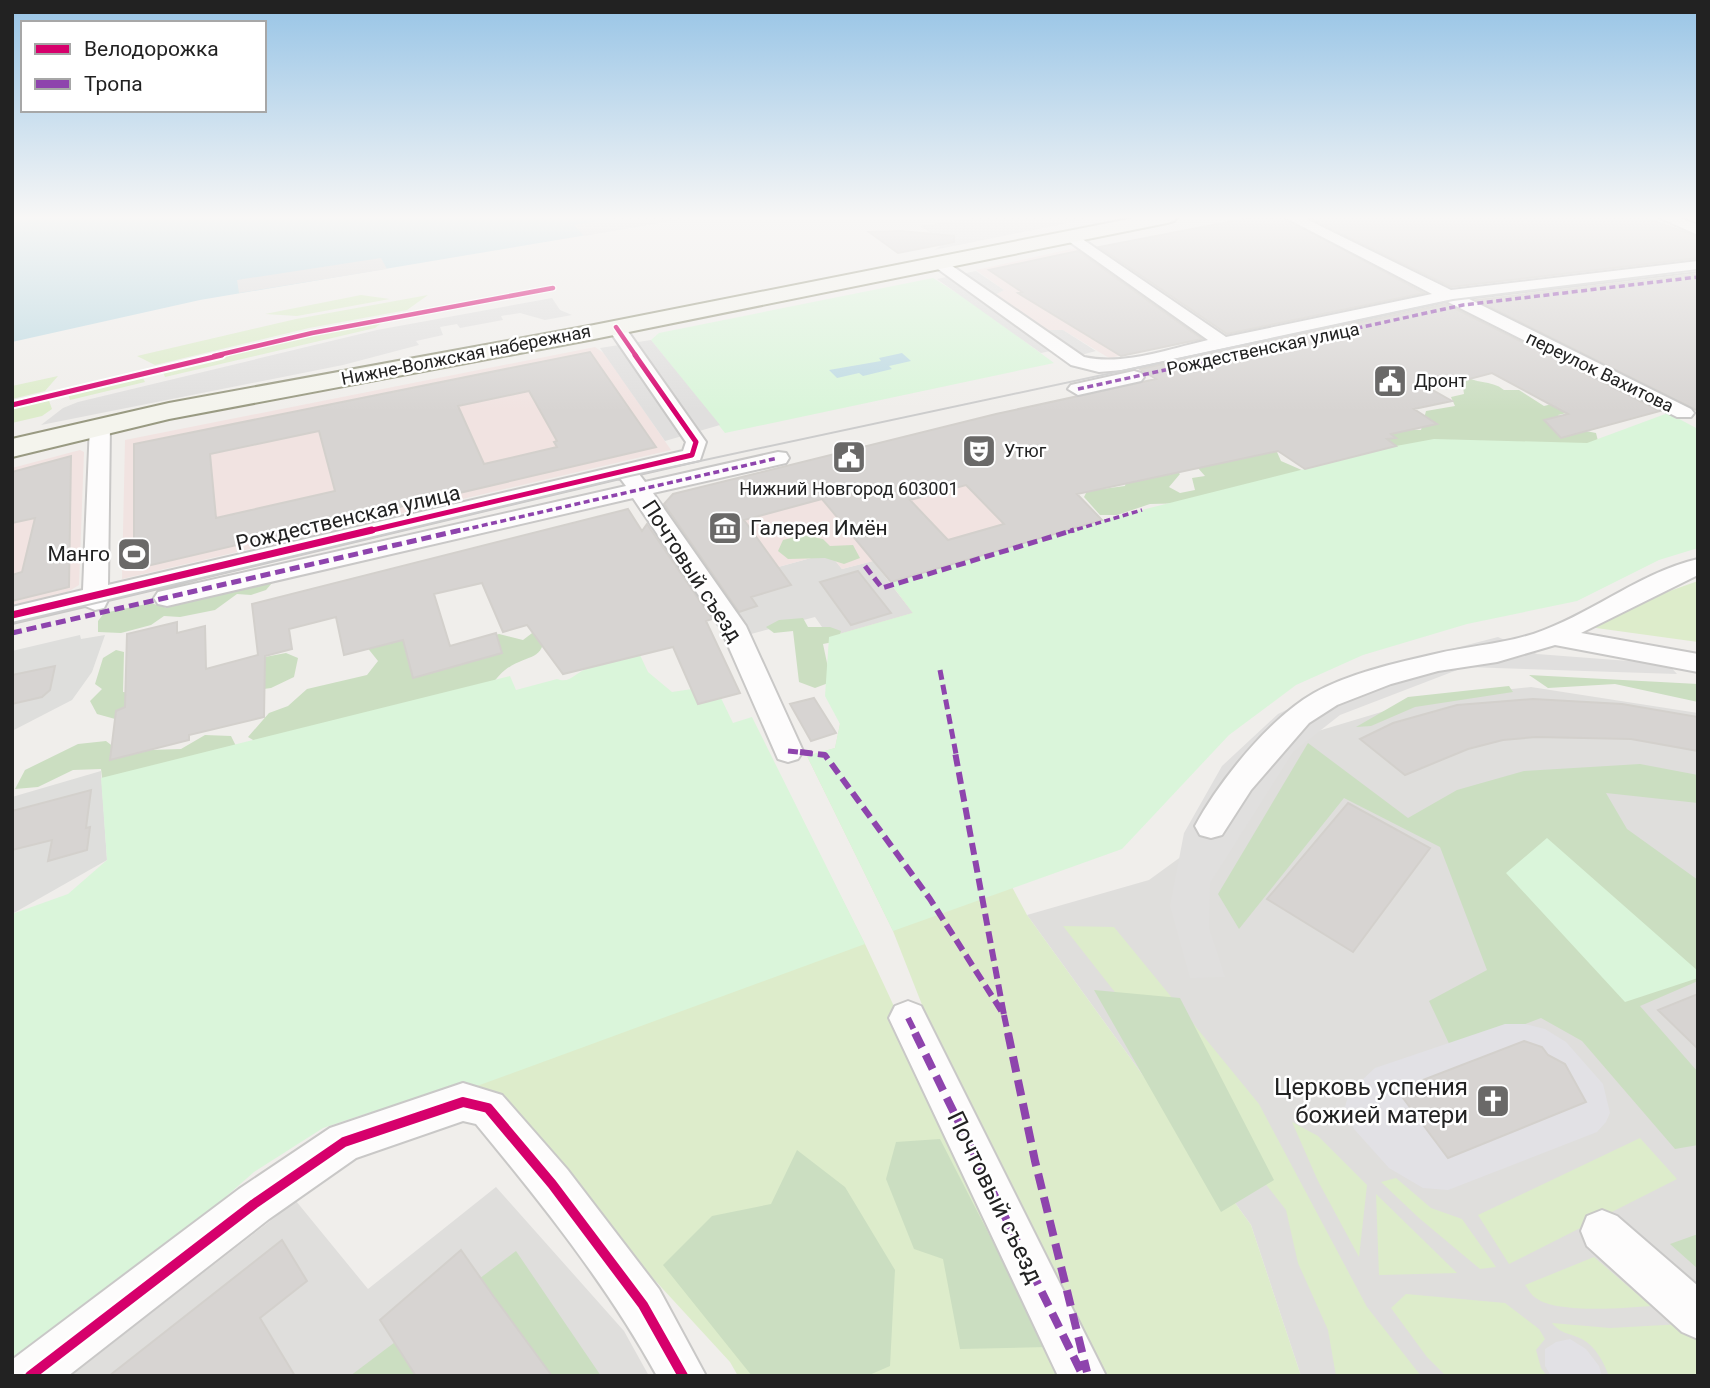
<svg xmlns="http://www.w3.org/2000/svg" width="1710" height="1388" font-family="Roboto,sans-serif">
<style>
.residential{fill:#dfdedc}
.commercial{fill:#f1e3e1}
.religious{fill:#dededc}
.grass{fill:#ddeccb}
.forest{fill:#cbdec1}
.park{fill:#daf5da}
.parking{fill:#e0dfde}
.plaza{fill:#e2e1e5;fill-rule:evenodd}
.water{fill:#bfdbe3}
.pier{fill:#dedddd}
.building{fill:#d7d4d2;stroke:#d3d0cc;stroke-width:2;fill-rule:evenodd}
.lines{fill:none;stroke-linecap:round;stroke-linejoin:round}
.street-casing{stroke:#c9c8c7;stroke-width:4}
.secondary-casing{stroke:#999a82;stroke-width:4}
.street{fill:#fdfcfc;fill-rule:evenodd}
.secondary{fill:#f4f4ed;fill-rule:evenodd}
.tram{stroke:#ccc;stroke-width:2}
.quiet-far3{stroke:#8e44ad;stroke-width:3.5;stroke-dasharray:6 3.5;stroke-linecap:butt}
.quiet-far2{stroke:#8e44ad;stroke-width:5;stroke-dasharray:10 5;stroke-linecap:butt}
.quiet-far1{stroke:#8e44ad;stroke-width:6;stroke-dasharray:12 6;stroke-linecap:butt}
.quiet{stroke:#8e44ad;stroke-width:8;stroke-dasharray:16 8;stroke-linecap:butt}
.cycleway-far3-casing{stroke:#fff;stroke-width:7}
.cycleway-far2-casing{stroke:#fff;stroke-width:9}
.cycleway-far1-casing{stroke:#fff;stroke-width:11}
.cycleway-casing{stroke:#fff;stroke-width:15}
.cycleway-far3{stroke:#d6006c;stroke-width:4.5}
.cycleway-far2{stroke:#d6006c;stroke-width:5}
.cycleway-far1{stroke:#d6006c;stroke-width:7}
.cycleway{stroke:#d6006c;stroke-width:10}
.labels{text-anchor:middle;stroke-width:5;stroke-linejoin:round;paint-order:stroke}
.far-street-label{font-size:18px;fill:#222;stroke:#fff}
.far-poi-label{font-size:18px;fill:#222;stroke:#fff;text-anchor:start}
.street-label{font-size:21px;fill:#222;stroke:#fff}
.poi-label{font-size:21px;fill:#222;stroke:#fff;text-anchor:start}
.near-poi-label{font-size:24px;fill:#222;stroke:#fff;text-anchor:end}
.near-street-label{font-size:24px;fill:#222;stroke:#fff}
</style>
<rect width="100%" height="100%" fill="#f0eeeb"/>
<!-- residential -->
<path class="residential" d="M829,553L842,569L873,561L913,613L829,637L815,617L751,634L721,583Z
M1531,687L1698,713V1376H1301L1251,1225L1027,915L1149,880L1226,824L1298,737L1428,698Z
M496,1187L624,1331L649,1376H70L296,1201L368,1289Z"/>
<!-- commercial -->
<path class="commercial" d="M1080,247L1148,299L1149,306L1167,320L1178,317L1202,335L1203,339L1109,358L1063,330H1045L995,295L1004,290L976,270Z
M595,347L605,354L671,450L122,579L125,440Z
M996,414L1102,520L890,582L873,561L842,569L829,553L721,583L668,500L673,494Z
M80,450L84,452L79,585L66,593L12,606V468Z"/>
<!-- religious -->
<path class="religious" d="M80,635L81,639L105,635L92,672L72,700L12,731V651Z
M101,771L107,860L12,914V797Z"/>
<!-- grass -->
<path class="grass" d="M361,295L390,299L297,316L265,314Z
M428,295L407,310L309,328L155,365L137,356L296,319Z
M385,320L375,328L165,377L162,370L315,334Z
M58,376L45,391L12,399V386Z
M142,376L145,382L70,400L68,394Z
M48,398L52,409L42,416L12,423V407Z
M1533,485L1065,867L1012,887L1027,915L1251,1225L1301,1376H1094L972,1132L893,931L807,756L835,748L840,724L829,637L913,613L890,582L1102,520Z
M1698,581V642L1589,627L1582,622Z
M765,747L865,944L1066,1376H738L730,1362L548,1164L499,1094L477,1086L494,1015Z
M1063,926L1114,927L1259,1104L1367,1307L1421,1376H1336L1328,1330L1298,1263L1286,1210Z
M1292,1122L1318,1136L1367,1185L1359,1257L1318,1181Z
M1640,1138L1677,1179L1509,1264L1478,1215Z
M1396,1178L1431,1208L1462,1219L1496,1267L1480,1269L1419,1218L1381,1182Z
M1376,1194L1457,1273L1379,1275Z
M1594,1257L1651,1306C1624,1308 1557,1314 1536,1298C1531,1295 1528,1289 1525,1285Z
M1406,1294L1505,1303L1539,1329L1545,1339L1536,1350L1541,1368L1547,1376H1446L1427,1357L1391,1308Z
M1552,1323L1610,1328L1683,1324L1698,1337V1376H1609C1603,1361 1596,1347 1582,1339C1569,1333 1561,1334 1552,1323Z"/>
<!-- forest -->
<path class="forest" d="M1463,374C1474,385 1491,379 1504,390H1519L1544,406L1564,401L1584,409L1558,415L1576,429L1596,433L1599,445L1398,449L1381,440L1371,415L1405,429L1421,430L1426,411L1455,406L1451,397L1464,394L1463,387L1448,383Z
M1261,449L1277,452L1281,461L1304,471L1189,503L1150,504L1117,515H1100L1084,497L1087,491L1125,486L1129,466L1167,461L1180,474L1169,487L1180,493L1195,490L1192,478L1205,476L1197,467Z
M803,535L823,539L830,546L853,545L860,558L844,564L825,558L788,559L778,551L783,540Z
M261,578L272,583L266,590L251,595L237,594L215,610L180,617L164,616L151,625L121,633L98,632V621L104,613L151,603L167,608L177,599Z
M803,618L808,627H830L841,631L838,641L823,644L831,682L815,688L799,682L793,631L774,633L766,627L779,620Z
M544,624C547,664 529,652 505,670C497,676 490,688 483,696L260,744L248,737L269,713L288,706L307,689L367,675L378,661L366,646L386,631L416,643L455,647L499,634L523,640Z
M116,650L124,652L123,692L149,694L126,722L97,714L90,701L102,689L95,684L103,658Z
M286,653L298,658L294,677L271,688L249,691L265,657Z
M1529,675L1698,684V702L1615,684L1548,688Z
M1509,686L1513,692L1415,707L1371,726L1356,727L1408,697Z
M205,735L231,736L236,746L103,784L101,769L73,770L38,787L15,789L25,770L78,744L106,741L119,751L181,749Z
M1308,743L1408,818L1457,790L1524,771L1640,764L1698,775V803L1606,793L1627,829L1698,880V981L1640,1006L1698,1072V1145L1675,1149L1582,1041L1541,1018L1453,1052L1429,1001L1487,970L1440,847L1344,798L1239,929L1218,894Z
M1094,990L1180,998L1274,1180L1221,1212Z
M940,1139L1047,1347L960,1349L943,1259L914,1249L886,1179L896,1142Z
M797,1150L845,1187L895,1270L890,1366L867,1376H752L663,1265L712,1216L771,1204Z
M1698,1234V1269L1670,1244Z
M516,1251L601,1376H350Z"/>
<!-- park -->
<path class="park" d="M933,278L971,302L1054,363L725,433L651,340L659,333Z
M1668,413L1698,429V548L1659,560L1577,601L1467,624L1363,655L1296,685L1229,735L1122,849L893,931L807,756L835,748L840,724L825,696L829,637L913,613L890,582L1102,520L1396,446L1434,439L1587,443Z
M640,655L648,672L672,692L692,689L698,704L721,698L733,723L752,717L865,944L477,1086L452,1090L368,1113L323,1128L254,1172L156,1258L12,1363V914L68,894L107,860L101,778L510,676L516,690L557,679C570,684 575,673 586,669C603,662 623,660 640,655Z
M1547,838L1698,971V978L1625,1002L1506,873Z"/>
<!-- parking -->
<path class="parking" d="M976,217H1098L934,250L940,246L939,239L920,226Z
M976,271L1004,290L995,295L1045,330H1063L1096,351L1081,355L1069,347L1041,353L937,279Z
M552,298L560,310L572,315L545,320L520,313L501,316L503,320L460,328L457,324L440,327L443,335L416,341L419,345L343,365L41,425L63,408L78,402L377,330Z
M651,340L720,425L665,441L600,348Z
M1498,637L1537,654L1668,664L1677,674L1465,667L1340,715L1293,752L1210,883L1209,928L1225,977L1190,978L1170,906L1184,833L1222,766L1278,714L1363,672Z"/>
<!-- plaza -->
<path class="plaza" d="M1505,1024H1525L1545,1029L1566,1042L1603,1084L1610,1113L1606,1122L1597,1132L1448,1190L1423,1188L1389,1168L1354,1129L1345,1107L1349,1092L1375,1068ZM1524,1041L1542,1047L1548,1057L1565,1064L1583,1099L1448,1158L1397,1090Z
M1570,1339L1586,1349L1599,1366L1602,1376H1551L1545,1366V1349L1556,1342Z"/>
<!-- water -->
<path class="water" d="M12,217H694L200,300L12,342Z
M902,353L911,361L889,366L892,369L863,376L859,373L837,378L829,370L881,361L879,358Z"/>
<!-- pier -->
<path class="pier" d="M624,217H694L584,236L574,225Z
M381,258L387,269L239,293L237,280Z"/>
<!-- building -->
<path class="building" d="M1254,217H1282L1424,293L1227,334L1099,247Z
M1307,217H1644L1698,237V258L1451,287Z
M901,231L954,236V242L898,253L869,232Z
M1078,251L1202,339L1121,356L1018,293L1022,292L989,270Z
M1698,274V411L1476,300Z
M1446,304L1660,411L1561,438L1544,420L1568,414L1492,373L1431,389L1452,401L1414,409L1437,424L1391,434L1396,438L1387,439L1396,446L1305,469L1278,451L1077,494L1102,520L891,582L822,499L744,520L791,585L751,597L757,606L739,612L664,504L673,494L996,414L1156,379L1140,369ZM966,485L1004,524L948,540L910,500Z
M590,352L656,447L134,569V444ZM529,391L557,441L554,442L557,447L484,464L458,406ZM319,431L335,491L216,518L210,454Z
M71,456L69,587L12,601V575L22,572L35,518L12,523V472Z
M628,509L642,531L647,524L712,619L706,621L740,693L698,704L673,647L563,674L527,625L503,632L482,583L434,594L450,646L496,633L502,653L413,678L403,640L344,655L336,617L289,629L292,649L265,656L264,717L189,735V740L110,760L116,711L125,707L127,634L177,622V633L205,626L206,669L258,655L252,604Z
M858,571L891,613L851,625L820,582Z
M55,666L50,690L42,697L12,704V675Z
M814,698L836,733L811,741L790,704Z
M1533,699L1622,704L1698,717V751L1631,739L1536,737L1503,740L1468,749L1405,775L1360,739L1393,723L1457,705Z
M91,790L86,828L90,827L87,850L48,861L52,840L12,850V811Z
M1348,803L1430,848L1353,952L1267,899Z
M1698,994V1049L1658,1010Z
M1524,1041L1542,1047L1548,1055L1565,1064L1586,1102L1448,1158L1397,1090Z
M282,1240L307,1281L260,1318L295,1376H109Z
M461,1250L494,1297L552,1376H416L380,1320Z"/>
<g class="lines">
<!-- street casing -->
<g class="street-casing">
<path id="street" d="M1284,217H1302L1451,290L1698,261V271L1467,298L1691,409L1694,413L1691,417H1677L1446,301L1122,370L1099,372L1071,365L931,264L939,259L945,261L1084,357C1123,366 1169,349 1208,340L1067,240L1064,237L1067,234L1072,232L1226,337L1432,294Z
M1658,217H1677L1698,225V235Z
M616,322L622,323L706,442L700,460L639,474L645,482L778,452L786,453L789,458L786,463L653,493L746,626L803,751L798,759L788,762L778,759L720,627L633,498L167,606L158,604L154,598L158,592L167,590L626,486L620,478L108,600L104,608L95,610L85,606L12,623V607L83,590L90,425L93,421H107L110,425L108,585L683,451L686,442L607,327Z
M1134,371L1141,373L1144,377L1141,381L1078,395L1068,389L1071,385Z
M1698,559V575L1581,633L1698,654V672L1555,645L1497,662L1438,671L1391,684L1337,705L1309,723L1251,790L1222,835L1211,838L1200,835L1195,826C1219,781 1270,718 1314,693C1350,673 1396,663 1435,654C1472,645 1509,644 1544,630C1597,610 1642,572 1698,559Z
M908,1001L921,1006L1106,1376H1058L889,1018L895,1006Z
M463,1083L502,1095L567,1169L659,1289L706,1376H657C607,1285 542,1204 476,1124L463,1121L356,1158L269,1219L68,1376H12L13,1359L239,1189L330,1128Z
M1602,1210L1617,1216L1698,1286V1339L1682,1332L1587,1246L1581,1231L1587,1216Z"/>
</g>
<!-- secondary casing -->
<g class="secondary-casing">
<path id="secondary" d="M1139,217H1177L1174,221L1167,223L594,339L169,419L12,457V439L169,403L594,325Z"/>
</g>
<!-- street -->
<use href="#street" class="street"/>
<!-- secondary -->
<use href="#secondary" class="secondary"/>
<!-- tram -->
<path class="tram" d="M12,623L630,476L1453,300L1698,270"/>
<!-- quiet-far3 -->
<path class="quiet-far3" d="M1078,389L1463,305L1698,277
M454,532L778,458
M1068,532L1142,510"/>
<!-- quiet-far2 -->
<path class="quiet-far2" d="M865,566L882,588L1074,530
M12,633L461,530
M940,670L956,754
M788,751L816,754"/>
<!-- quiet-far1 -->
<path class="quiet-far1" d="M800,752L825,755L930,899L1004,1015L955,752
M1004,1015L1008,1034
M908,1018L916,1034"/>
<!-- quiet -->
<path class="quiet" d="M915,1033L1083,1376
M1008,1033L1035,1161L1087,1372"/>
<!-- cycleway-far3 casing -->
<g class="cycleway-far3-casing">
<path id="cycleway-far3" d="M616,327L636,356
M214,356L312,333L553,288"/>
</g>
<!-- cycleway-far2 casing -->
<g class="cycleway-far2-casing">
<path id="cycleway-far2" d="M12,405L222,355
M364,532L692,455L696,442L635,355"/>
</g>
<!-- cycleway-far1 casing -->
<g class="cycleway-far1-casing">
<path id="cycleway-far1" d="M12,615L372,530"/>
</g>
<!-- cycleway casing -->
<g class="cycleway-casing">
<path id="cycleway" d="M30,1376L254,1204L344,1142L463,1102L488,1108L552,1184L643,1305L683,1376"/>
</g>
<!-- cycleway-far3 -->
<use href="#cycleway-far3" class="cycleway-far3"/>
<!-- cycleway-far2 -->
<use href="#cycleway-far2" class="cycleway-far2"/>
<!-- cycleway-far1 -->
<use href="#cycleway-far1" class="cycleway-far1"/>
<!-- cycleway -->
<use href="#cycleway" class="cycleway"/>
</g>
<!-- sky -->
<linearGradient id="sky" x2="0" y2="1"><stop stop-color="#97c4e6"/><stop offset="0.53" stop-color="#f8f7f6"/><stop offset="1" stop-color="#f8f7f6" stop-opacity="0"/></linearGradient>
<rect width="1710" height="411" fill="url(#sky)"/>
<!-- icons -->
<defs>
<g id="civic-square" transform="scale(1.75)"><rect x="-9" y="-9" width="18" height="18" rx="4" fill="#6a6968" stroke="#fff"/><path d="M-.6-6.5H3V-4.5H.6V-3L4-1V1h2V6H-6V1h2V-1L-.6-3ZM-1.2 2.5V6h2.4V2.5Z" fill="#fff"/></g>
<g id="theatre-square" transform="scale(1.75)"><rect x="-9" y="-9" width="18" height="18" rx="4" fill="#6a6968" stroke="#fff"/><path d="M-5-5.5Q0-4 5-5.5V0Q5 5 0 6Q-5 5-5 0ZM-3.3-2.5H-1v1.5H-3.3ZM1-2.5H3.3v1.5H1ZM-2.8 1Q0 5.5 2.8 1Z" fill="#fff"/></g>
<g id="museum-square" transform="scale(1.75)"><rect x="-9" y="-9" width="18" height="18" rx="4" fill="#6a6968" stroke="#fff"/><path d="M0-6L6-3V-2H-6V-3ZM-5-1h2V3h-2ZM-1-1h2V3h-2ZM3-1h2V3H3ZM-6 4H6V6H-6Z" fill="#fff"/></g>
<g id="stadium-square" transform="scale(1.75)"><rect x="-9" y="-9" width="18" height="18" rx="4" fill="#6a6968" stroke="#fff"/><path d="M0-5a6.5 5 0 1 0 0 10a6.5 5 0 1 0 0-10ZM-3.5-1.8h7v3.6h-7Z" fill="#fff"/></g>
<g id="church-square" transform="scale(1.75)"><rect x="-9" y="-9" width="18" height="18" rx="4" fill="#6a6968" stroke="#fff"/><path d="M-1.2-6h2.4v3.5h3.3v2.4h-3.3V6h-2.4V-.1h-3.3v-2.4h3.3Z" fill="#fff"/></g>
</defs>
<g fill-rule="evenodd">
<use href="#civic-square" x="1390" y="381"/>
<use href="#theatre-square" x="979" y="451"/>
<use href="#civic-square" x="849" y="457"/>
<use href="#museum-square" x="725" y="528"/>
<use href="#stadium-square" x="134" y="554"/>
<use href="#church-square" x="1493" y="1101"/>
</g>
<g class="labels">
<!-- far-street labels -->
<g class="far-street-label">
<text transform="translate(1263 349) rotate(-12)" y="6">Рождественская улица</text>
<text transform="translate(466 355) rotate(-11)" y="6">Нижне-Волжская набережная</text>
<text transform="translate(1600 372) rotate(26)" y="6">переулок Вахитова</text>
</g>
<!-- far-poi labels -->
<g class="far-poi-label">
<text x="1414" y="387">Дронт</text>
<text x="1004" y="457">Утюг</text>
<text x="849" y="495" text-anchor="middle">Нижний Новгород 603001</text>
</g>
<!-- street labels -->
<g class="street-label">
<text transform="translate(348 518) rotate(-13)" y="7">Рождественская улица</text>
<text transform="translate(692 571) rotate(57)" y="7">Почтовый съезд</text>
</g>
<!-- poi labels -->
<g class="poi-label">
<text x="750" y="535">Галерея Имён</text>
<text x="110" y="561" text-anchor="end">Манго</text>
</g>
<!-- near-poi labels -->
<g class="near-poi-label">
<text x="1468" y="1095">Церковь успения<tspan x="1468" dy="28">божией матери</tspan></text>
</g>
<!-- near-street labels -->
<g class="near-street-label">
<text transform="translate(995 1197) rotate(64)" y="8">Почтовый съезд</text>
</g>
</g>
<!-- border -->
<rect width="1710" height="1388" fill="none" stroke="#222222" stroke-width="28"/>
<!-- legend -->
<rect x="21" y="21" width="245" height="91" fill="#ffffff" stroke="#a7a7a7" stroke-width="2"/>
<rect x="35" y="44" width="35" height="10" fill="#d6006c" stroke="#a7a7a7" stroke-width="2"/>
<text x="84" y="56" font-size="21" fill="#222222">Велодорожка</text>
<rect x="35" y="79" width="35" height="10" fill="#8e44ad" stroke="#a7a7a7" stroke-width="2"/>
<text x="84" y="91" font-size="21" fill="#222222">Тропа</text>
</svg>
